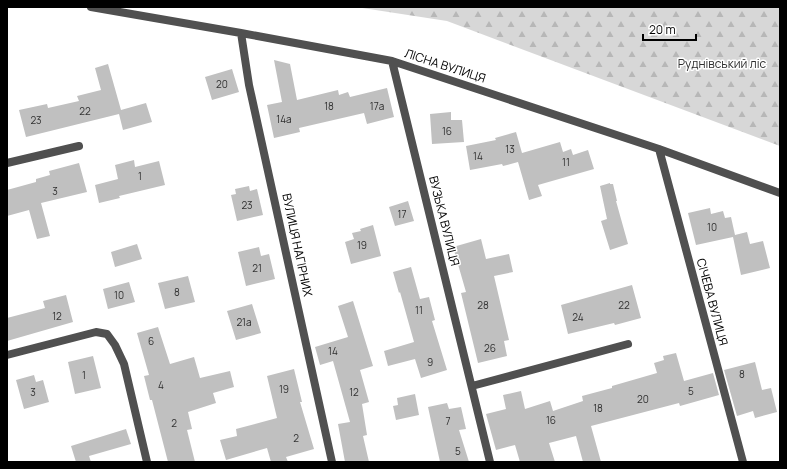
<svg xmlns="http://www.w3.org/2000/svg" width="787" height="469" font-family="Manrope,sans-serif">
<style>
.forest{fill:url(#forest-firs)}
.building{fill:#c0c0c0}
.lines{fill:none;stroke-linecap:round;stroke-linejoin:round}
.street{stroke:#505050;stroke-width:8}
.labels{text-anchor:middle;stroke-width:3;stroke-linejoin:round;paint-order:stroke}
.number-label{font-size:10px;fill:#303030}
.park-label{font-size:12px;fill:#2e2e2e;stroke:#fff}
.street-label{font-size:12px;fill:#000;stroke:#fff}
</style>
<defs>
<pattern id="forest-firs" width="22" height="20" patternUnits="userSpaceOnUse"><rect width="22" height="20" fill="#d7d7d7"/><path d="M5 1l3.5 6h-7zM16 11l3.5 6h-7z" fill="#b7b7b7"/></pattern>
</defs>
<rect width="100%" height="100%" fill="#fff"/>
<!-- forest -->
<path class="forest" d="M356,7H780V146L447,21Z"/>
<!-- building -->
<path class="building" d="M274,60L290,64L297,100L338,90L339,95L348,92L350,97L387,88L394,117L367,124L364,113L299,128L300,132L274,138L267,105L282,102Z
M108,64L121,110L146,103L152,122L123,130L119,114L26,137L19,110L47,104L48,108L79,101L77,96L101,90L95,68Z
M232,69L239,92L212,100L205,77Z
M451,112V120H462L464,142L432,144L430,114Z
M516,132L522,153L560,142L563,152L571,149L573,155L588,150L594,169L538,185L542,196L529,200L518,162L503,166L502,164L470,170L466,146L496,140L495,138Z
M134,160L135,167L159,161L165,185L119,196L120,198L99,203L95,185L118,179L115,165Z
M79,163L87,192L41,203L50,236L37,239L29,210L7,216V190L36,182V179L50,175L49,171Z
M610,183V184H613L617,201H616L628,244L610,250L601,221L607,219L600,186Z
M249,186L250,191L257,189L263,215L237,221L231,195L236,194L235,189Z
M408,201L414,221L395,226L389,207Z
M710,208L711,214L723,211L725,218L731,217L735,235L747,232L750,244L763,241L770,268L741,275L733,237L696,245L688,213Z
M373,225L381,256L351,264L345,242L354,239L352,233L361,231L360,229Z
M481,239L486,259L509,254L513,272L494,276L509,340L504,341L507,356L478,363L461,293L466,292L453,247Z
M137,244L142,259L115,267L111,252Z
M259,247L261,256L269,254L275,279L246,286L238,252Z
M411,267L420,299L429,297L435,320L432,321L447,370L421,378L415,359L388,366L384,351L414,342L400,292L399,293L393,272Z
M188,276L195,302L165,309L158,283Z
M129,282L135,302L108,309L103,289Z
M632,285L641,318L615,325L614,323L568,334L561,305Z
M66,295L73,322L7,341V318L45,308L43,301Z
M353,301L373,366L360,370L369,402L362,404L367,435L363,436L369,462H345L338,424L350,422L333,361L320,365L315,347L348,337L338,306Z
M252,304L261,333L236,340L227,311Z
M158,327L170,364L194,357L200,378L230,371L234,387L213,393L216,403L188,412L192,429L187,430L195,462H168L152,400H150L144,376L149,375L137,333Z
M676,353L684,381L713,373L719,395L680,406L679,403L591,426L601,462H583L576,436L549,443L555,462H520L515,445L496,450L486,414L506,409L503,395L521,391L525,409L550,401L553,411L583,401L582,396L612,388V386L657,373L654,363L664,360L663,356Z
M93,356L101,388L75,394L68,362Z
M755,362L762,390L771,388L777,412L755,418L753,411L737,416L724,370Z
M294,369L302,402H300L314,449L286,457L288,462H271L267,448L226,460L220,440L237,436L236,429L277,418L267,376Z
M34,375L36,382L43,380L49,402L24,409L16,380Z
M415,394L419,415L396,420L393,406L398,405L397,398Z
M447,403L449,409L461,407L466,429L459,430L469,462H440L428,407Z
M126,429L131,444L89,456L91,462H76L71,446Z"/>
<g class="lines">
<!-- street -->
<path class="street" d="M91,7L241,33L392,61L659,149L780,193
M241,33L249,85L332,462
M392,61L490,462
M659,149L743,462
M7,163L79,146
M7,355L96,332L107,334L115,345L124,364L147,462
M472,386L628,344"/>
</g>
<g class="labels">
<!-- number labels -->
<g class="number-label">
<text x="222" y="88">20</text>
<text x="329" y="110">18</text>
<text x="377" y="110">17а</text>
<text x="85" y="115">22</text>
<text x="284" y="123">14а</text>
<text x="36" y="124">23</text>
<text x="447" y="135">16</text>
<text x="510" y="153">13</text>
<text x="478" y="160">14</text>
<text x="566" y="166">11</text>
<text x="140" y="180">1</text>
<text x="55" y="195">3</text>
<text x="247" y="209">23</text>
<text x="402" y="218">17</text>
<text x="712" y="231">10</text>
<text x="362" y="249">19</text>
<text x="257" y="272">21</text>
<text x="177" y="296">8</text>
<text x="119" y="299">10</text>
<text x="483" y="309">28</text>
<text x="624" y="309">22</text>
<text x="419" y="314">11</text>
<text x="57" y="320">12</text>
<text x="578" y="321">24</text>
<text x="244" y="326">21а</text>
<text x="151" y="345">6</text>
<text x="490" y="352">26</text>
<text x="333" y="355">14</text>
<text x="430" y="366">9</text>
<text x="742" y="378">8</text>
<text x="84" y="379">1</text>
<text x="161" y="389">4</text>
<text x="284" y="393">19</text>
<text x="691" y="395">5</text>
<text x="33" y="396">3</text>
<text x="354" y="396">12</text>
<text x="643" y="403">20</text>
<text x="598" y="412">18</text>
<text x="551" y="424">16</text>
<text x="448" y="425">7</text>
<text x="174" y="427">2</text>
<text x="296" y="442">2</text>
<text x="458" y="455">5</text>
</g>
<!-- park labels -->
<g class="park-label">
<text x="722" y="68">Руднівський ліс</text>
</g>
<!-- street labels -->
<g class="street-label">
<text transform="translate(445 66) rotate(18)" y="4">ЛІСНА ВУЛИЦЯ</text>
<text transform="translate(444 221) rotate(76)" y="4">ВУЗЬКА ВУЛИЦЯ</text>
<text transform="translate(297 245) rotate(78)" y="4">ВУЛИЦЯ НАГІРНИХ</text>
<text transform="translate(712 302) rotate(75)" y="4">СІЧЕВА ВУЛИЦЯ</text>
</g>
</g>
<!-- border -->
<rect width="787" height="469" fill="none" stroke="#000000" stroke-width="16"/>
<!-- scale -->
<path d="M643 34v6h53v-6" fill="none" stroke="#000000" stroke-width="2"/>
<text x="649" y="34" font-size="12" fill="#000000" stroke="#ffffff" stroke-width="3" paint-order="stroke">20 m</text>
</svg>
